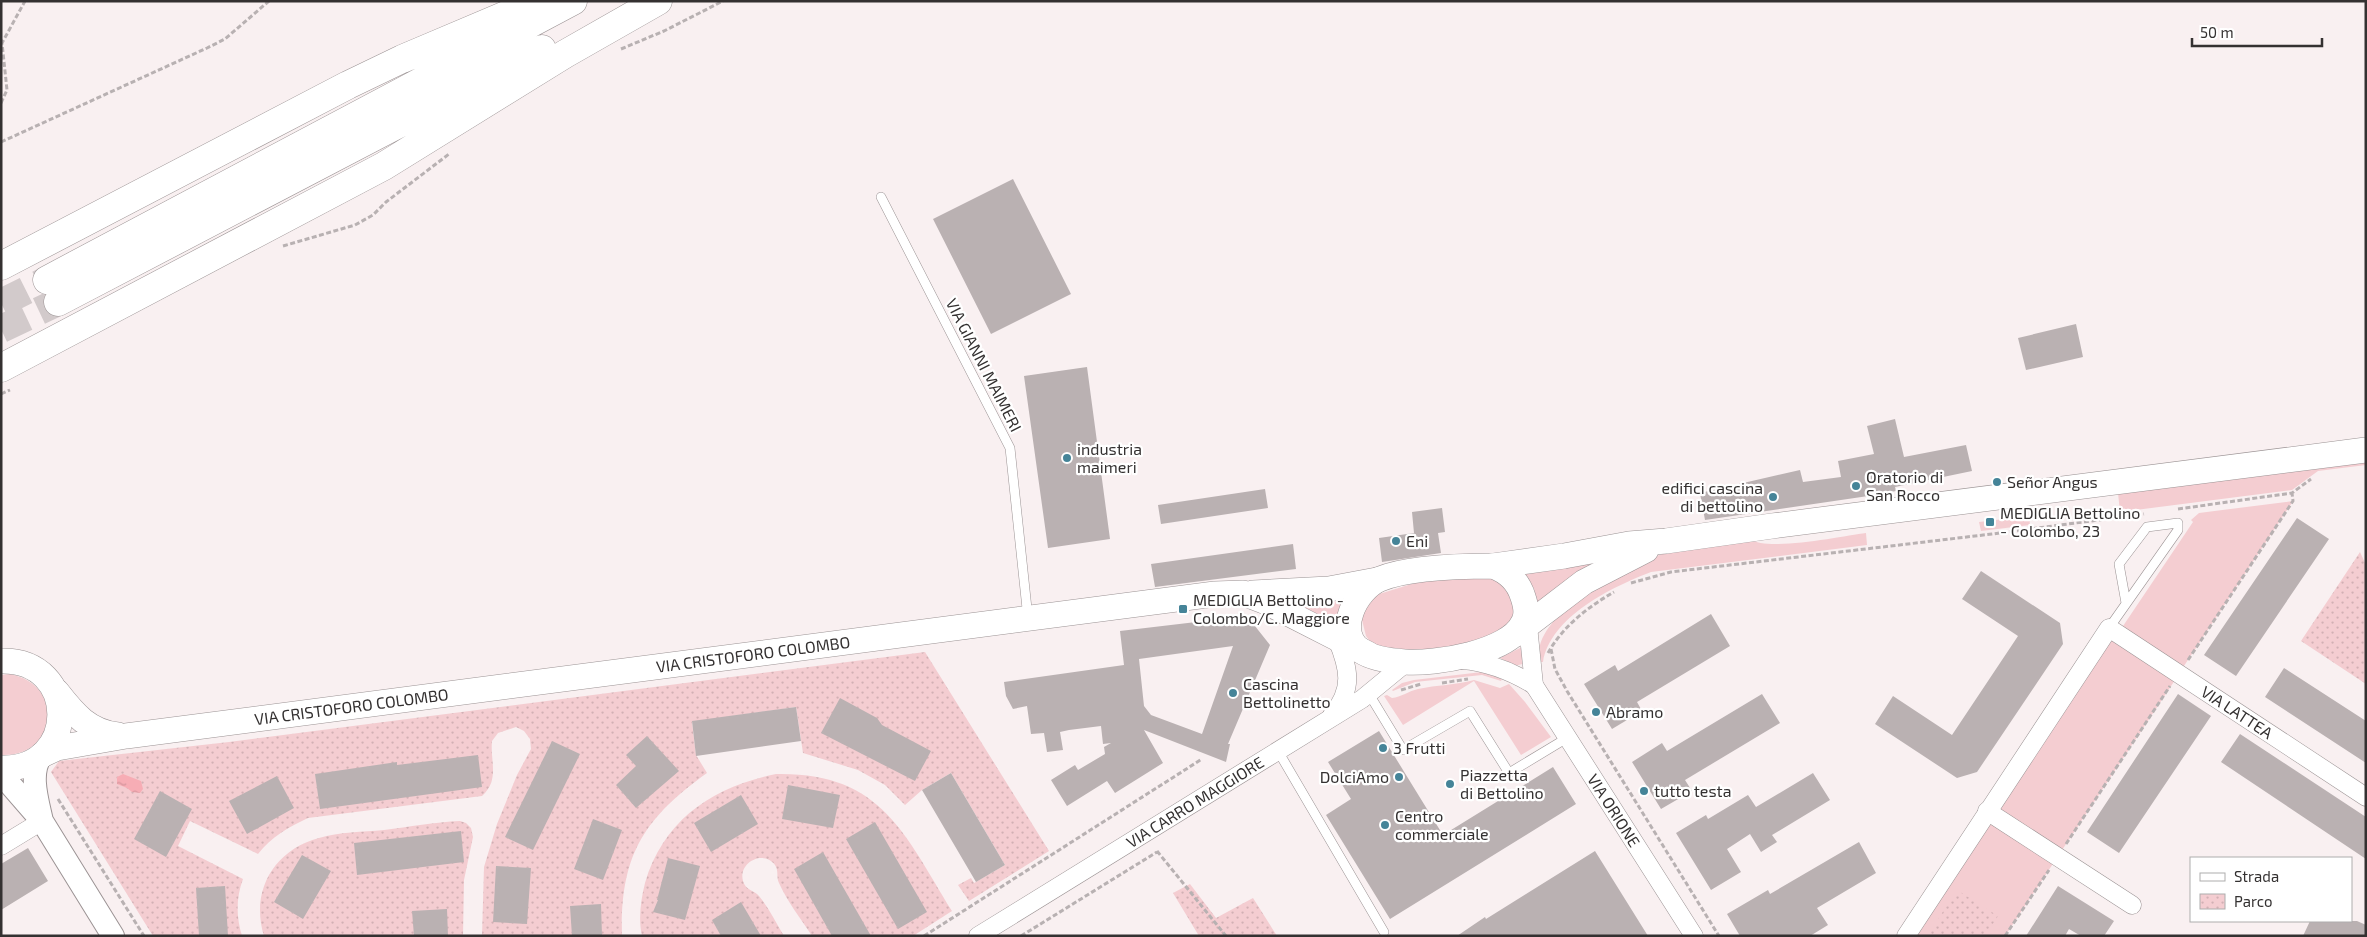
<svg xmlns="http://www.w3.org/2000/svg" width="2367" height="937" font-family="'Exo 2',sans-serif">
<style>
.grass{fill:#f4cdd1}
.park{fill:url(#park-dots)}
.water{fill:url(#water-ripples)}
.building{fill:#bab1b2;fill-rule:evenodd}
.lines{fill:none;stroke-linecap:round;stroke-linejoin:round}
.trunk-tunnel{stroke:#d2cacb;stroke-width:28;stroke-dasharray:28 14;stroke-linecap:butt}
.service-casing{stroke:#9b9394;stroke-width:10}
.minor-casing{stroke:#9b9394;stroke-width:19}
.tertiary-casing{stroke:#9b9394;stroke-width:24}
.secondary-casing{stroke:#9b9394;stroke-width:26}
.trunk-casing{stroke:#9b9394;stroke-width:29}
.path{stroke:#b8b1b2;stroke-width:3;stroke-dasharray:5 2.5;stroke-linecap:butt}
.service{stroke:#fff;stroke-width:9}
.minor{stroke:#fff;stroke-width:18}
.tertiary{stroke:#fff;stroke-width:22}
.secondary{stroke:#fff;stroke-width:25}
.trunk{stroke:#fff;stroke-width:28}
.poi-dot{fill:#458498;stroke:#fff;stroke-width:2}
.labels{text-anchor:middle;stroke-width:4.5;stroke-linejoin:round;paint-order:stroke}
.street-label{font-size:16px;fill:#343131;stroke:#fff}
.poi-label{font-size:16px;fill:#343131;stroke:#fff;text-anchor:start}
</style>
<defs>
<pattern id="park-dots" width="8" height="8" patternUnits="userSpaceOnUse" patternTransform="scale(1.25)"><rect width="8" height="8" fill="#f4cdd1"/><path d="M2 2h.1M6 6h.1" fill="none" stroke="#d2b0b4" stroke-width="1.8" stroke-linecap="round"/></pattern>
<pattern id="water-ripples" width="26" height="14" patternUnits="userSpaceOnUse" patternTransform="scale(1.25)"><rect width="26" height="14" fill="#f7adb5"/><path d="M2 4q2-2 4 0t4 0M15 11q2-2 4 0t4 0" fill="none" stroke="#d4959c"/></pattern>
</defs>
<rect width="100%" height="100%" fill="#f9f0f1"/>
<!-- grass -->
<path class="grass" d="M2366,458V465L2318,471L2292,490L2120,512L2118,493Z
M2293,501L2180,672L2119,632L2193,522L2191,520L2199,513Z
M2029,516L2030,525L1981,531L1979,522Z
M1866,533L1867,545L1651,572C1612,587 1551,616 1543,662H1540C1528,618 1620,570 1653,557C1684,546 1718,543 1750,539C1768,552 1842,536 1866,533Z
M1599,559L1537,608L1534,589L1524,572Z
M1484,576C1489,577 1495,578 1500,581C1515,590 1517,612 1509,626L1452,652L1384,649L1371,643L1366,636L1362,620L1364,611L1376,595L1418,582Z
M1345,596L1341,629L1280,599Z
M2109,628L2179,674L2005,936H1906Z
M1526,645V663L1515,666L1500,658Z
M1482,672L1502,679L1501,681L1482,675L1415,682L1393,691L1392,690L1402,683L1414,680Z
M10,674C67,686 58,757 1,755V675Z
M1474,680L1500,688L1509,684L1525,702L1551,737L1521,755L1474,681L1403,725L1384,696L1387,695L1392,698C1401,697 1409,691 1418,689C1437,685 1455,685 1474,680Z"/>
<!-- park -->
<path class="park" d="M2360,552L2366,565V684L2301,641Z
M925,652L1049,851L969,901L958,885L971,878L974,883L1005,865L951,773L922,790L905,805L885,785L858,770L803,753L796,707L692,722L696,755L707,773C643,819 620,856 622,936H482L484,867L497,824L517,775L531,749L530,739L524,731L516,727L498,733L492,741C490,761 500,780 482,796L308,818C289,827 271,837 258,854L190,821L178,846L243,879C236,898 236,916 242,936H153L51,772L59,761L229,742Z
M776,774C881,772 904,833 952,911L913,936H812C801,919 787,901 779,883C776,877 779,871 775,865C763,849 738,863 743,881C746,891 754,890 759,896C769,908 776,923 784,936H642C638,919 641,899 645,883C664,819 713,787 776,774Z
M460,821L466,823L471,828L473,837L464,880L463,936H264C250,891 274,850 319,838C339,832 363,832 384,830C409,827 435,822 460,821Z
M1190,884L1216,918L1253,898L1277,936H1199L1173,893Z
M1957,890L1998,916L1985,936H1927Z"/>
<!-- water -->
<path class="water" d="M123,774L141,781L143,789L140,793L132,792L127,788L117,784V777Z"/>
<!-- building -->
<path class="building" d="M1013,179L1071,294L991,334L933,219Z
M2076,324L2083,357L2026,370L2018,338Z
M1087,367L1110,539L1048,548L1024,376Z
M1895,419L1904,457L1966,445L1972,471L1895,487L1896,491L1875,495L1705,520L1700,493L1800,470L1803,482L1841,477L1838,461L1874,454L1867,426Z
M1265,489L1268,508L1161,524L1158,505Z
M1442,508L1445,532L1438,533L1441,553L1382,562L1379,538L1414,533L1412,512Z
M2297,518L2329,539L2236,676L2204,655Z
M1293,544L1296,569L1155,587L1151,564Z
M1981,571L2060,623L2063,644L1977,772L1957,778L1875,724L1893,696L1952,735L2018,636L1962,599Z
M1711,614L1730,646L1637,702L1642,711L1612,729L1584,684L1615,665L1618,671Z
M1247,616L1270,645L1228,744H1230L1226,762L1144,730L1163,763L1115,793L1107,781L1067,806L1051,780L1075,765L1078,770L1105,754L1104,747L1111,743L1103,744L1101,726L1069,730L1060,732L1063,750L1047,752L1044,733L1031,734L1027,706L1013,709L1006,696L1004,682L1124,665L1120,631ZM1233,646L1202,734L1151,715L1144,706L1139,659Z
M2284,668L2366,721V763L2265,697Z
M1762,694L1780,723L1685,780L1692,791L1661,809L1632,762L1662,743L1667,751Z
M2178,694L2211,716L2119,853L2087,832Z
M840,698L877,718L882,725L931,751L915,781L821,733Z
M796,707L801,741L696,756L692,721Z
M1379,731L1443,835L1553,767L1576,804L1390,919L1326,815L1351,799L1328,762Z
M2240,734L2366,817V859L2221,762Z
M647,736L679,771L636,808L616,785L636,766L626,755Z
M552,741L580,754L533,850L505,837Z
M478,755L482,787L320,809L315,774L397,762V765Z
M951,773L1005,865L976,882L922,790Z
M1813,773L1830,800L1772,835L1777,842L1761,852L1750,834L1727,849L1741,872L1711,890L1676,833L1706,815L1708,819L1748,795L1756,807Z
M277,776L294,808L247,834L229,801Z
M788,785L840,795L833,828L782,819Z
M160,791L192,809L166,857L134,839Z
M741,795L758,824L711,852L694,823Z
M593,819L622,830L603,880L574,869Z
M875,822L927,912L898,929L846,839Z
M461,831L464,862L357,875L354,843Z
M1859,842L1876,873L1817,908L1828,925L1810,936H1740L1727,914L1768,890L1770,894Z
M28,848L48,881L1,910V864Z
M1595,851L1648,936H1457L1485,917L1486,919Z
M823,852L871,936H832L794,869Z
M302,855L331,871L303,919L274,902Z
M668,858L700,866L685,920L653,912L658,900H657Z
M496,866L531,868L527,924L493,922Z
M225,886L228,936H199L196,888Z
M2058,886L2114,921L2104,936H2081L2069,929L2065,936H2026Z
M741,902L761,936H721L712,920Z
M601,904L602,936H572L570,906Z
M447,909L448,936H414L412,911Z
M2310,921H2357L2366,925V936H2303Z"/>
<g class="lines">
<!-- trunk-tunnel -->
<path class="trunk-tunnel" d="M1,303L47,280
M1,329L58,302"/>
<!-- service casing -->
<g class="service-casing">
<path id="service" d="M881,197L1010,448L1028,618
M2109,628L2178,530V523L2147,527L2119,564L2126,603
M1369,694L1403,750L1470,711L1509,773L1567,738
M1278,751L1384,932"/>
</g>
<!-- minor casing -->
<g class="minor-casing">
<g id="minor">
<path id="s1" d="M1527,616L1534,685L1694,936"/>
<path d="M1462,660C1489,662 1511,671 1534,685"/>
<path d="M1332,715C1354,689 1349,668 1337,639"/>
<path d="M1987,811L2132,905"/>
<path d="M1,846L42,821"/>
<path id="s2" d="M978,936L1362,699L1407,662"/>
<path id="s3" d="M1906,936L2109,628L2366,797"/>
</g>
</g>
<!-- tertiary casing -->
<g class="tertiary-casing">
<path id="tertiary" d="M1,774L42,821L113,936
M42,821C38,802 28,772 42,755"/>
</g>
<!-- secondary casing -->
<g class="secondary-casing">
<g id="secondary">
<path d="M1493,566L1564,556L1629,544L1666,541L1772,526L2366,450"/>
<path d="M1493,566C1508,572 1518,581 1523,597C1526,606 1528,615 1523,623C1509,653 1435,664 1405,662C1391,661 1373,659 1361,651C1334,632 1356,589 1380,579C1409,567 1461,566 1493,566Z"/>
<path d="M1253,593L1329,589L1377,580"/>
<path d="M1516,634L1584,582L1646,550"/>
<path d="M1,661C80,659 79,771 1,768"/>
<path d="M57,692C74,714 89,732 118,735"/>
<path id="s4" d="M42,755L57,748L126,736L1215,594L1243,593L1264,601L1368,654"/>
</g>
</g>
<!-- trunk casing -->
<g class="trunk-casing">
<path id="trunk" d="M1,266L348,85L402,59L539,1
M47,280L573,1
M58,302L542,49
M1,368L384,166L565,54L658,1"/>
</g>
<!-- path -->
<path class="path" d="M621,49L664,31L723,1
M1,103L7,90L2,43L25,1
M1,142L207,48L225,39L269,1
M283,246L355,225L373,215L386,202L449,154
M1,394L10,390
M2178,509L2292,493L2311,479
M1631,583L1671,572L1992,534L2144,514
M1551,649L1555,669L1567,691L1719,936
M1548,653C1563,626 1588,607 1614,592
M2188,660L2293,501L2292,493
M1442,683L1468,679
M1401,690L1421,684
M58,799L144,936
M2066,844L2170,686
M1157,851L1226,936
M924,936L1202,759
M1021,936L1157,852
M2005,936L2049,870"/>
<!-- service -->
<use href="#service" class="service"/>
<!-- minor -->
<use href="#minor" class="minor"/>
<!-- tertiary -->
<use href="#tertiary" class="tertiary"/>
<!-- secondary -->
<use href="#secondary" class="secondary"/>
<!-- trunk -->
<use href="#trunk" class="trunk"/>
</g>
<!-- markers -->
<g class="poi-dot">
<circle cx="1067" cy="458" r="5"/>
<circle cx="1997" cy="482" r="5"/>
<circle cx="1856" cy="486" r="5"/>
<circle cx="1773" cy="497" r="5"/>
<rect x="1985" y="517" width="10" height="10" rx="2.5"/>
<circle cx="1396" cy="541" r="5"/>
<rect x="1178" y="604" width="10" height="10" rx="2.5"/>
<circle cx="1233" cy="693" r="5"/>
<circle cx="1596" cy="712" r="5"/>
<circle cx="1383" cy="748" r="5"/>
<circle cx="1399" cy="777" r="5"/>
<circle cx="1450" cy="784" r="5"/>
<circle cx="1644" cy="791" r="5"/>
<circle cx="1385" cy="825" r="5"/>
</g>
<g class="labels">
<!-- street labels -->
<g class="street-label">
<text transform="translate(984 365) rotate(63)" y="6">VIA GIANNI MAIMERI</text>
<text dy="6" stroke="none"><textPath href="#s4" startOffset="719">VIA CRISTOFORO COLOMBO</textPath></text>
<text dy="6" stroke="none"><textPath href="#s4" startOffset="314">VIA CRISTOFORO COLOMBO</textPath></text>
<text dy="6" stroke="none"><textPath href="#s3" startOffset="522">VIA LATTEA</textPath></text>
<text dy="6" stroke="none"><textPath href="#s2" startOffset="255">VIA CARRO MAGGIORE</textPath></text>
<text dy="6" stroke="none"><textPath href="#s1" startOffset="218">VIA ORIONE</textPath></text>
</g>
<!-- poi labels -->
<g class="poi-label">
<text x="1077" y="455">industria<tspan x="1077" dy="18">maimeri</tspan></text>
<text x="1866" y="483">Oratorio di<tspan x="1866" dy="18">San Rocco</tspan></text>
<text x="2007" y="488">Señor Angus</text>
<text x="1763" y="494" text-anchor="end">edifici cascina<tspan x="1763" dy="18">di bettolino</tspan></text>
<text x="2000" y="519">MEDIGLIA Bettolino<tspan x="2000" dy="18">- Colombo, 23</tspan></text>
<text x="1406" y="547">Eni</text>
<text x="1193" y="606">MEDIGLIA Bettolino -<tspan x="1193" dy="18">Colombo/C. Maggiore</tspan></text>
<text x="1243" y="690">Cascina<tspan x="1243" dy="18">Bettolinetto</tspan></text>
<text x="1606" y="718">Abramo</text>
<text x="1393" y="754">3 Frutti</text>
<text x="1460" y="781">Piazzetta<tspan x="1460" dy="18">di Bettolino</tspan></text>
<text x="1389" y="783" text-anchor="end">DolciAmo</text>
<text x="1654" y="797">tutto testa</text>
<text x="1395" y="822">Centro<tspan x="1395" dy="18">commerciale</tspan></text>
</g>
</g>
<!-- border -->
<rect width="2367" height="937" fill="none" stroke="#343131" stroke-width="5"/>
<!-- legend -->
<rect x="2190" y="857" width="162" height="65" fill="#ffffff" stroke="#aeadad"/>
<rect x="2200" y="873" width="25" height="8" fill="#ffffff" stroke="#aeadad"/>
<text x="2234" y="882" font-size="15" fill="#343131">Strada</text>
<rect x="2200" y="894" width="25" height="15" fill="url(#park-dots)" stroke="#aeadad"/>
<text x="2234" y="907" font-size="15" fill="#343131">Parco</text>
<!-- scale -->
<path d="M2192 38v8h130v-8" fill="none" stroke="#343131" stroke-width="2.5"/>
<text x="2200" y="38" font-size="15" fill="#343131" stroke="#ffffff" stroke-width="4" paint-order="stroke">50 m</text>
</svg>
